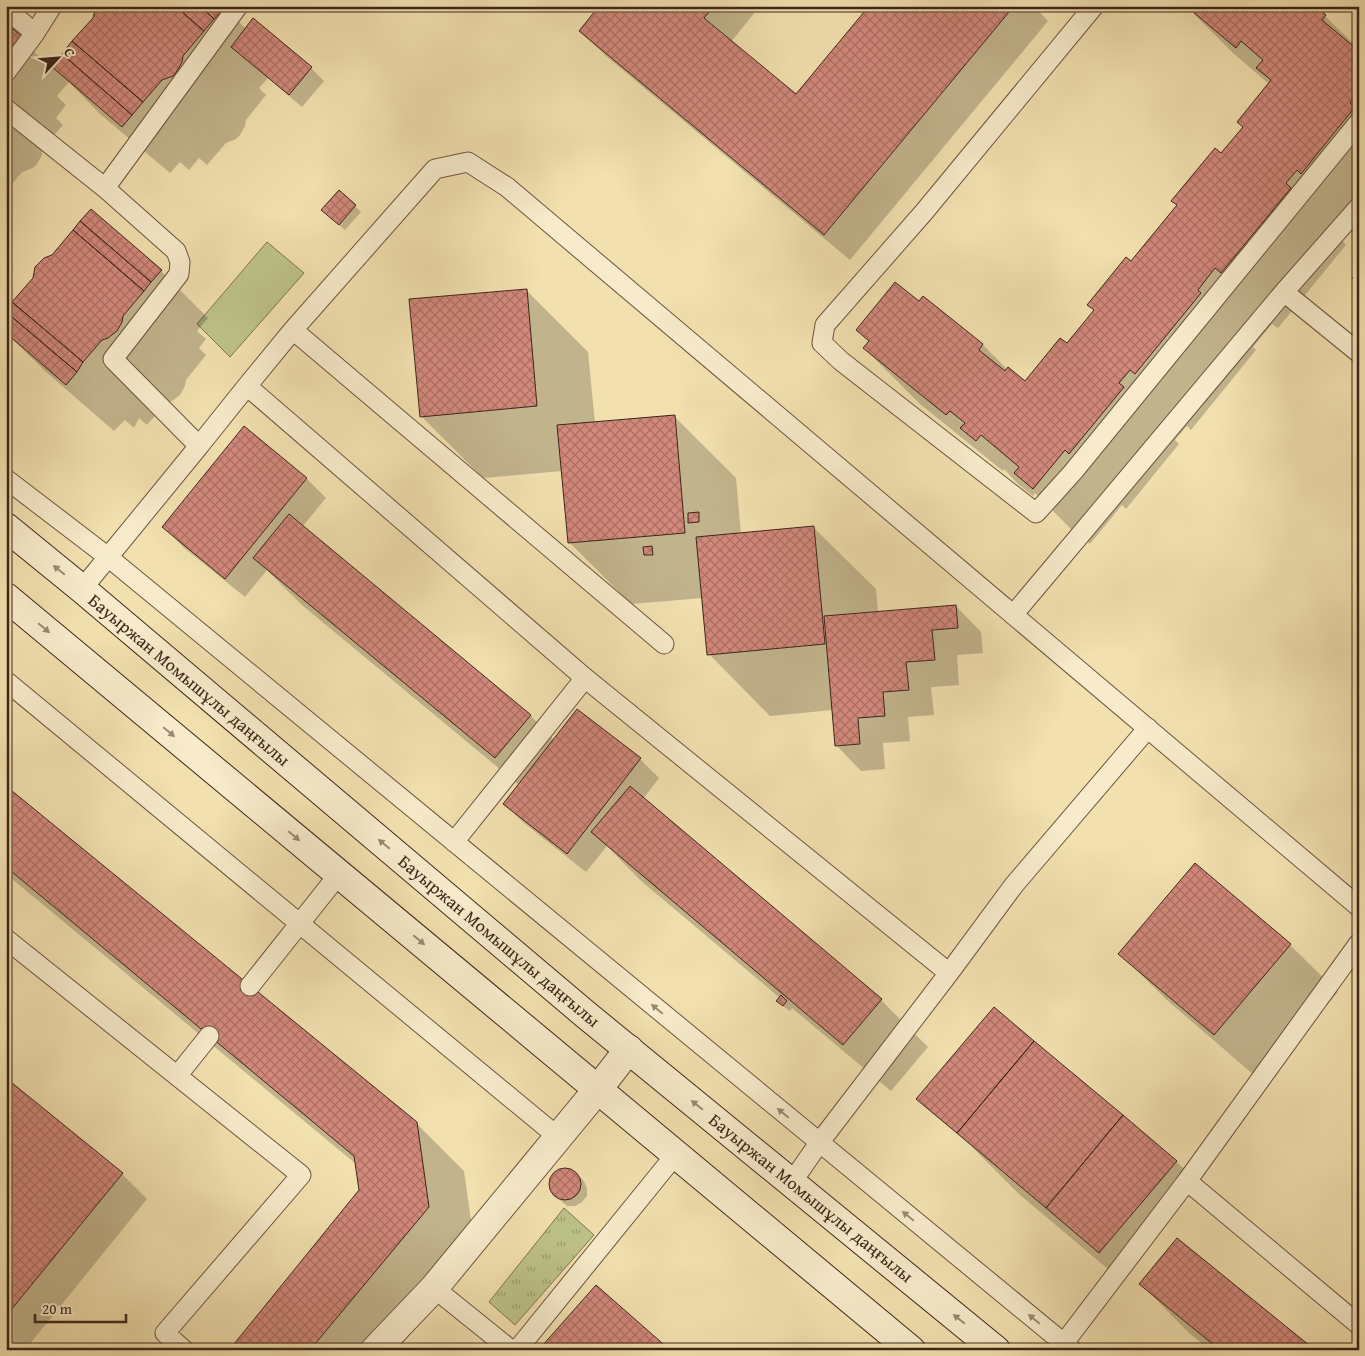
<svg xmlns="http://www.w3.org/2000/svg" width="1365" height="1356" font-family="'Gentium Book Plus',serif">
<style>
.grass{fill:url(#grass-tufts);stroke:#7e7452}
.park{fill:#bdc289;stroke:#7e7452}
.shadow{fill:#0003}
.building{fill:url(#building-cross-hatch);stroke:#3e261a}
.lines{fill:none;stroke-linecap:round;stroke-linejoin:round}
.service-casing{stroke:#6b543f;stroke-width:21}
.minor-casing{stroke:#6b543f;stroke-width:30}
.secondary-casing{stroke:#3e261a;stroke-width:30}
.service{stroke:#f7ebcb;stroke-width:19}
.minor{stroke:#f7ebcb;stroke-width:28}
.secondary{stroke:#f7ebcb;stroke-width:28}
.oneway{fill:#9a8872}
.labels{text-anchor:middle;stroke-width:5;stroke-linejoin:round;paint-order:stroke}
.street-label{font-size:18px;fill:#3e261a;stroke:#f7ebcb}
</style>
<defs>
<pattern id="grass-tufts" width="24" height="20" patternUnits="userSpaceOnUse" patternTransform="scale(1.25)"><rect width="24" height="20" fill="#bdc289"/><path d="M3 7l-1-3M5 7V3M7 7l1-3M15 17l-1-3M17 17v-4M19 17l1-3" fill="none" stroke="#9b9d6f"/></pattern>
<pattern id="building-cross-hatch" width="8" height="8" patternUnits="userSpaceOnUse" patternTransform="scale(1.25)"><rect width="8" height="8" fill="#d2887b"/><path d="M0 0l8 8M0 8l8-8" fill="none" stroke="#ac6f64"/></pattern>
</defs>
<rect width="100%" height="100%" fill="#f2e0af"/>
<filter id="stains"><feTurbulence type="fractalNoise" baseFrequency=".004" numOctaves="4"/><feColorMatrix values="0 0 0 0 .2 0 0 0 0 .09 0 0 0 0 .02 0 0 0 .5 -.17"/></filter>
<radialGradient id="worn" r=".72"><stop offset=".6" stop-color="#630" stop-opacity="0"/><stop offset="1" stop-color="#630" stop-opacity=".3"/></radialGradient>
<!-- grass -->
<path class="grass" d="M564,1208L594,1235L515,1325L489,1302Z"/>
<!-- park -->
<path class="park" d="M267,242L304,273L230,357L197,324Z"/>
<!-- shadow -->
<path class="shadow" d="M223,6L246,29L253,20L311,68L324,81L302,107L268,78L259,88L266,95L246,120L245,126L240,135L236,139L226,143L207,165L199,158L189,170L180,162L170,173L100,114L69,82L57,96L66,105L56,118L63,125L42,149V155L37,164L33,168L22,172L6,191V25L51,68L62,56Z
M600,6H760L731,42L796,96L871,6H1034L1048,21L850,260L606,56L580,31Z
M1186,6H1314L1325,16L1359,49V227L1357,229L1354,226L1342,240L1346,245L1278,328L1272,324L1253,347L1256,350L1191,430L1187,426L1175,440L1179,444L1126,509L1122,505L1090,544L1072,530L1035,493L1033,496L1018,484L1004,469L1003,471L920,404L864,348L870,342L858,330L919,303L924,297L983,345L1008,370L1025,383L1067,345L1095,311L1088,305L1131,262L1244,127L1269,84L1233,53Z
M355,206L361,212L345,230L329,216Z
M161,271L208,318L197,331L206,339L199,348L206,355L186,380L185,386L180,395L172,401L166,403L147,425L139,418L134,428L125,420L114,431L45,371L6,333Z
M526,290L588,352L595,423L674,416L736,478L741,534L814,528L876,589L878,612L956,606L981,632L983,653L957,655L959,685L931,687L934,715L908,717L910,741L883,743L885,769L861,771L836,745L833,710L770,716L709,654L703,598L631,604L569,542L563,471L483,478L421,416Z
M245,428L307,479L326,498L302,527L530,715L554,740L640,759L659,778L643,799L881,1000L928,1047L891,1091L792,1008L790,1011L784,1007L778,1000L780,998L640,880L607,846L586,872L524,823L504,804L519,785L302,605L267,570L245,597L183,547L164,527Z
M6,787L416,1123L464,1171L476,1255L397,1350H241L360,1190L356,1164L6,874Z
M1290,945L1338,992L1262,1082L1168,1001L1120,954Z
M6,1079L122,1174L147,1199L25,1350H6Z
M918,1099L1176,1161L1189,1174L1108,1269L1020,1195L971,1146L931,1112Z
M562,1170H570L577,1174L584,1181L587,1188V1196L582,1202L575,1206H567L561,1201L554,1195L551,1188V1180L555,1173Z
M1141,1284L1313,1350H1210L1188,1332Z"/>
<!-- building -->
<path class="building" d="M96,6H175L204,31L183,56L182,62L177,71L173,76L162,80L143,102L72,41L93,18Z
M175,6H200L214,19L204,31Z
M200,6H224L225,7L214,19Z
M599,6H714L704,18L796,94L869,6H1014L824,235L579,31Z
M1186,6H1304L1306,8L1307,6H1316L1326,15L1322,20L1359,51V93L1350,103L1355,107L1301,174L1297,170L1286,183L1291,188L1221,273L1215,268L1198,290L1201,293L1135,374L1130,370L1119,383L1124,387L1069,454L1065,450L1033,489L1014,473L1019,467L981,435L976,441L960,428L965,423L950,411L946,415L863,348L869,341L856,330L895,282L919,301L923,296L983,344L979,350L1005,371L1008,367L1025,381L1060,338L1067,343L1094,310L1087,305L1126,257L1131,261L1177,205L1171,201L1215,148L1221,153L1243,127L1237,122L1271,80L1256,68L1263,60L1241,41L1236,48Z
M253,18L312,67L289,95L231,47Z
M6,23L21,36L11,48L6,44Z
M72,41L143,102L132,115L62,54Z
M62,54L132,115L122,127L51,66Z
M339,190L356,205L339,225L321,210Z
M91,209L162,270L151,282L80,221Z
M80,221L151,282L144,291L73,230Z
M73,230L144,291L123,316L122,322L117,331L108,338L102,340L83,362L12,302L33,278L35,267L44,258L52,255Z
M1359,271V284L1352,278Z
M527,289L537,406L420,417L409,299Z
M12,302L83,362L77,372L6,312Z
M6,312L77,372L66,385L6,333Z
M675,415L685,533L568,543L557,425Z
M244,426L307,478L225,579L162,527Z
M699,512V522L688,523V513Z
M289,514L531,715L495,758L253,558Z
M814,526L825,644L707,655L696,537Z
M652,546L653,555H644L643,547Z
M956,605L958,628L932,630L935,660L906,662L909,690L883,692L885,716L858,718L860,744L835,746L824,616Z
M577,709L641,758L567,854L503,804Z
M6,786L417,1122L429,1207L310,1350H240L234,1344L359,1190L354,1156L6,867Z
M630,786L882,999L843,1045L591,832Z
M1195,863L1291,944L1214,1035L1118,954Z
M781,995L787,1001L783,1006L776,1001Z
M994,1007L1034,1041L957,1133L916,1099Z
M1034,1041L1123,1115L1046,1208L957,1133Z
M6,1078L123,1173L6,1316Z
M1123,1115L1177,1161L1099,1253L1046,1208Z
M549 1184a16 16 0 1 1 32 0a16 16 0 1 1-32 0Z
M1177,1238L1315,1350H1220L1139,1284Z
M596,1285L670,1350H546L542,1346Z"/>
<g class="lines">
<!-- service casing -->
<g class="service-casing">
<path id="service" d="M1094,6L924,212L825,325L822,343L841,361L1036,513L1073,472L1359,122
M6,9L35,33
M6,72L35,33L52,6
M6,109L105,188L176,251L180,262L179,274L113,359L199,446L82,589
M105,188L238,6
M1284,292L1359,353
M293,330L664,644
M247,386L585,678L949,973
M199,446L247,386L293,330L435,169L468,162L507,187L1359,907
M6,479L108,557L1072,1350
M1013,615L1284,292L1359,207
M6,681L558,1137
M454,842L585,678
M6,939L301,1175L165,1333L184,1350
M250,986L339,874
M177,1076L209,1036
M1187,1181L1359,1325
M792,1182L819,1143L949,973L1014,885L1148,728
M434,1288L511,1350
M1064,1343L1187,1181L1359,943
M517,1350L676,1154"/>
</g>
<!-- minor casing -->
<g class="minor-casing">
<path id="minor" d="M375,1350L434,1288L598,1089L629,1049"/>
</g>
<!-- secondary casing -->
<g class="secondary-casing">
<path id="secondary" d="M6,527L82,589L585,1014L996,1350
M6,597L911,1350"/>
</g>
<!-- service -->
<use href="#service" class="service"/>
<!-- minor -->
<use href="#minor" class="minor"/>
<!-- secondary -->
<use href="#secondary" class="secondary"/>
</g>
<!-- one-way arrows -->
<defs><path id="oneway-solid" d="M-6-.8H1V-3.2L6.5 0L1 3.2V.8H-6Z" transform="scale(1.25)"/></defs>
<g class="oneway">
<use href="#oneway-solid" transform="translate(59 570) rotate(-141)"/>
<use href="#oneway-solid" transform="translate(44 628) rotate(40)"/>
<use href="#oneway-solid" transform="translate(169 732) rotate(40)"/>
<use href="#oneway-solid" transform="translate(294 836) rotate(40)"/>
<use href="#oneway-solid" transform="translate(384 844) rotate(-140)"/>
<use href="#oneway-solid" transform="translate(419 940) rotate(40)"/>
<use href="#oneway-solid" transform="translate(657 1009) rotate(-140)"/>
<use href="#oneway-solid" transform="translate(697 1105) rotate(-141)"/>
<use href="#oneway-solid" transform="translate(783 1113) rotate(-140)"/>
<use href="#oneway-solid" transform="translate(908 1216) rotate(-141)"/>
<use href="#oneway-solid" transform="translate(959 1319) rotate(-141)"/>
<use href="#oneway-solid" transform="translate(1034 1319) rotate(-141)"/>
</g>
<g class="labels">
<!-- street labels -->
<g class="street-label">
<text transform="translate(189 680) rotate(40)" y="6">Бауыржан Момышұлы даңғылы</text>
<text transform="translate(499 941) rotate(40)" y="6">Бауыржан Момышұлы даңғылы</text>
<text transform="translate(811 1198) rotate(39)" y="6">Бауыржан Момышұлы даңғылы</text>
</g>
</g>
<!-- margin -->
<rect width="1365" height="1356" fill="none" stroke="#f2e0af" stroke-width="25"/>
<rect x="8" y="8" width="1350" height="1341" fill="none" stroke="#3e261a" stroke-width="2.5"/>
<rect x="12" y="12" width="1340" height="1331" fill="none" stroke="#3e261a"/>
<!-- north arrow -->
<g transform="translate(58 58) rotate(64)" stroke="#f7ebcb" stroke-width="4" paint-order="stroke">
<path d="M0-4L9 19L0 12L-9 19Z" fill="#3e261a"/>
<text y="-8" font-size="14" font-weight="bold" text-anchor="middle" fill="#3e261a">С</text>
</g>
<!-- scale -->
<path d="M35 1314v8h91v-8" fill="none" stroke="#3e261a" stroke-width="2.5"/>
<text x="42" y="1314" font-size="15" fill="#3e261a" stroke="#f7ebcb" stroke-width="4" paint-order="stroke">20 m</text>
<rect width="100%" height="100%" filter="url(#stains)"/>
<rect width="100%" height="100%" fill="url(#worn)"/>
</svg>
